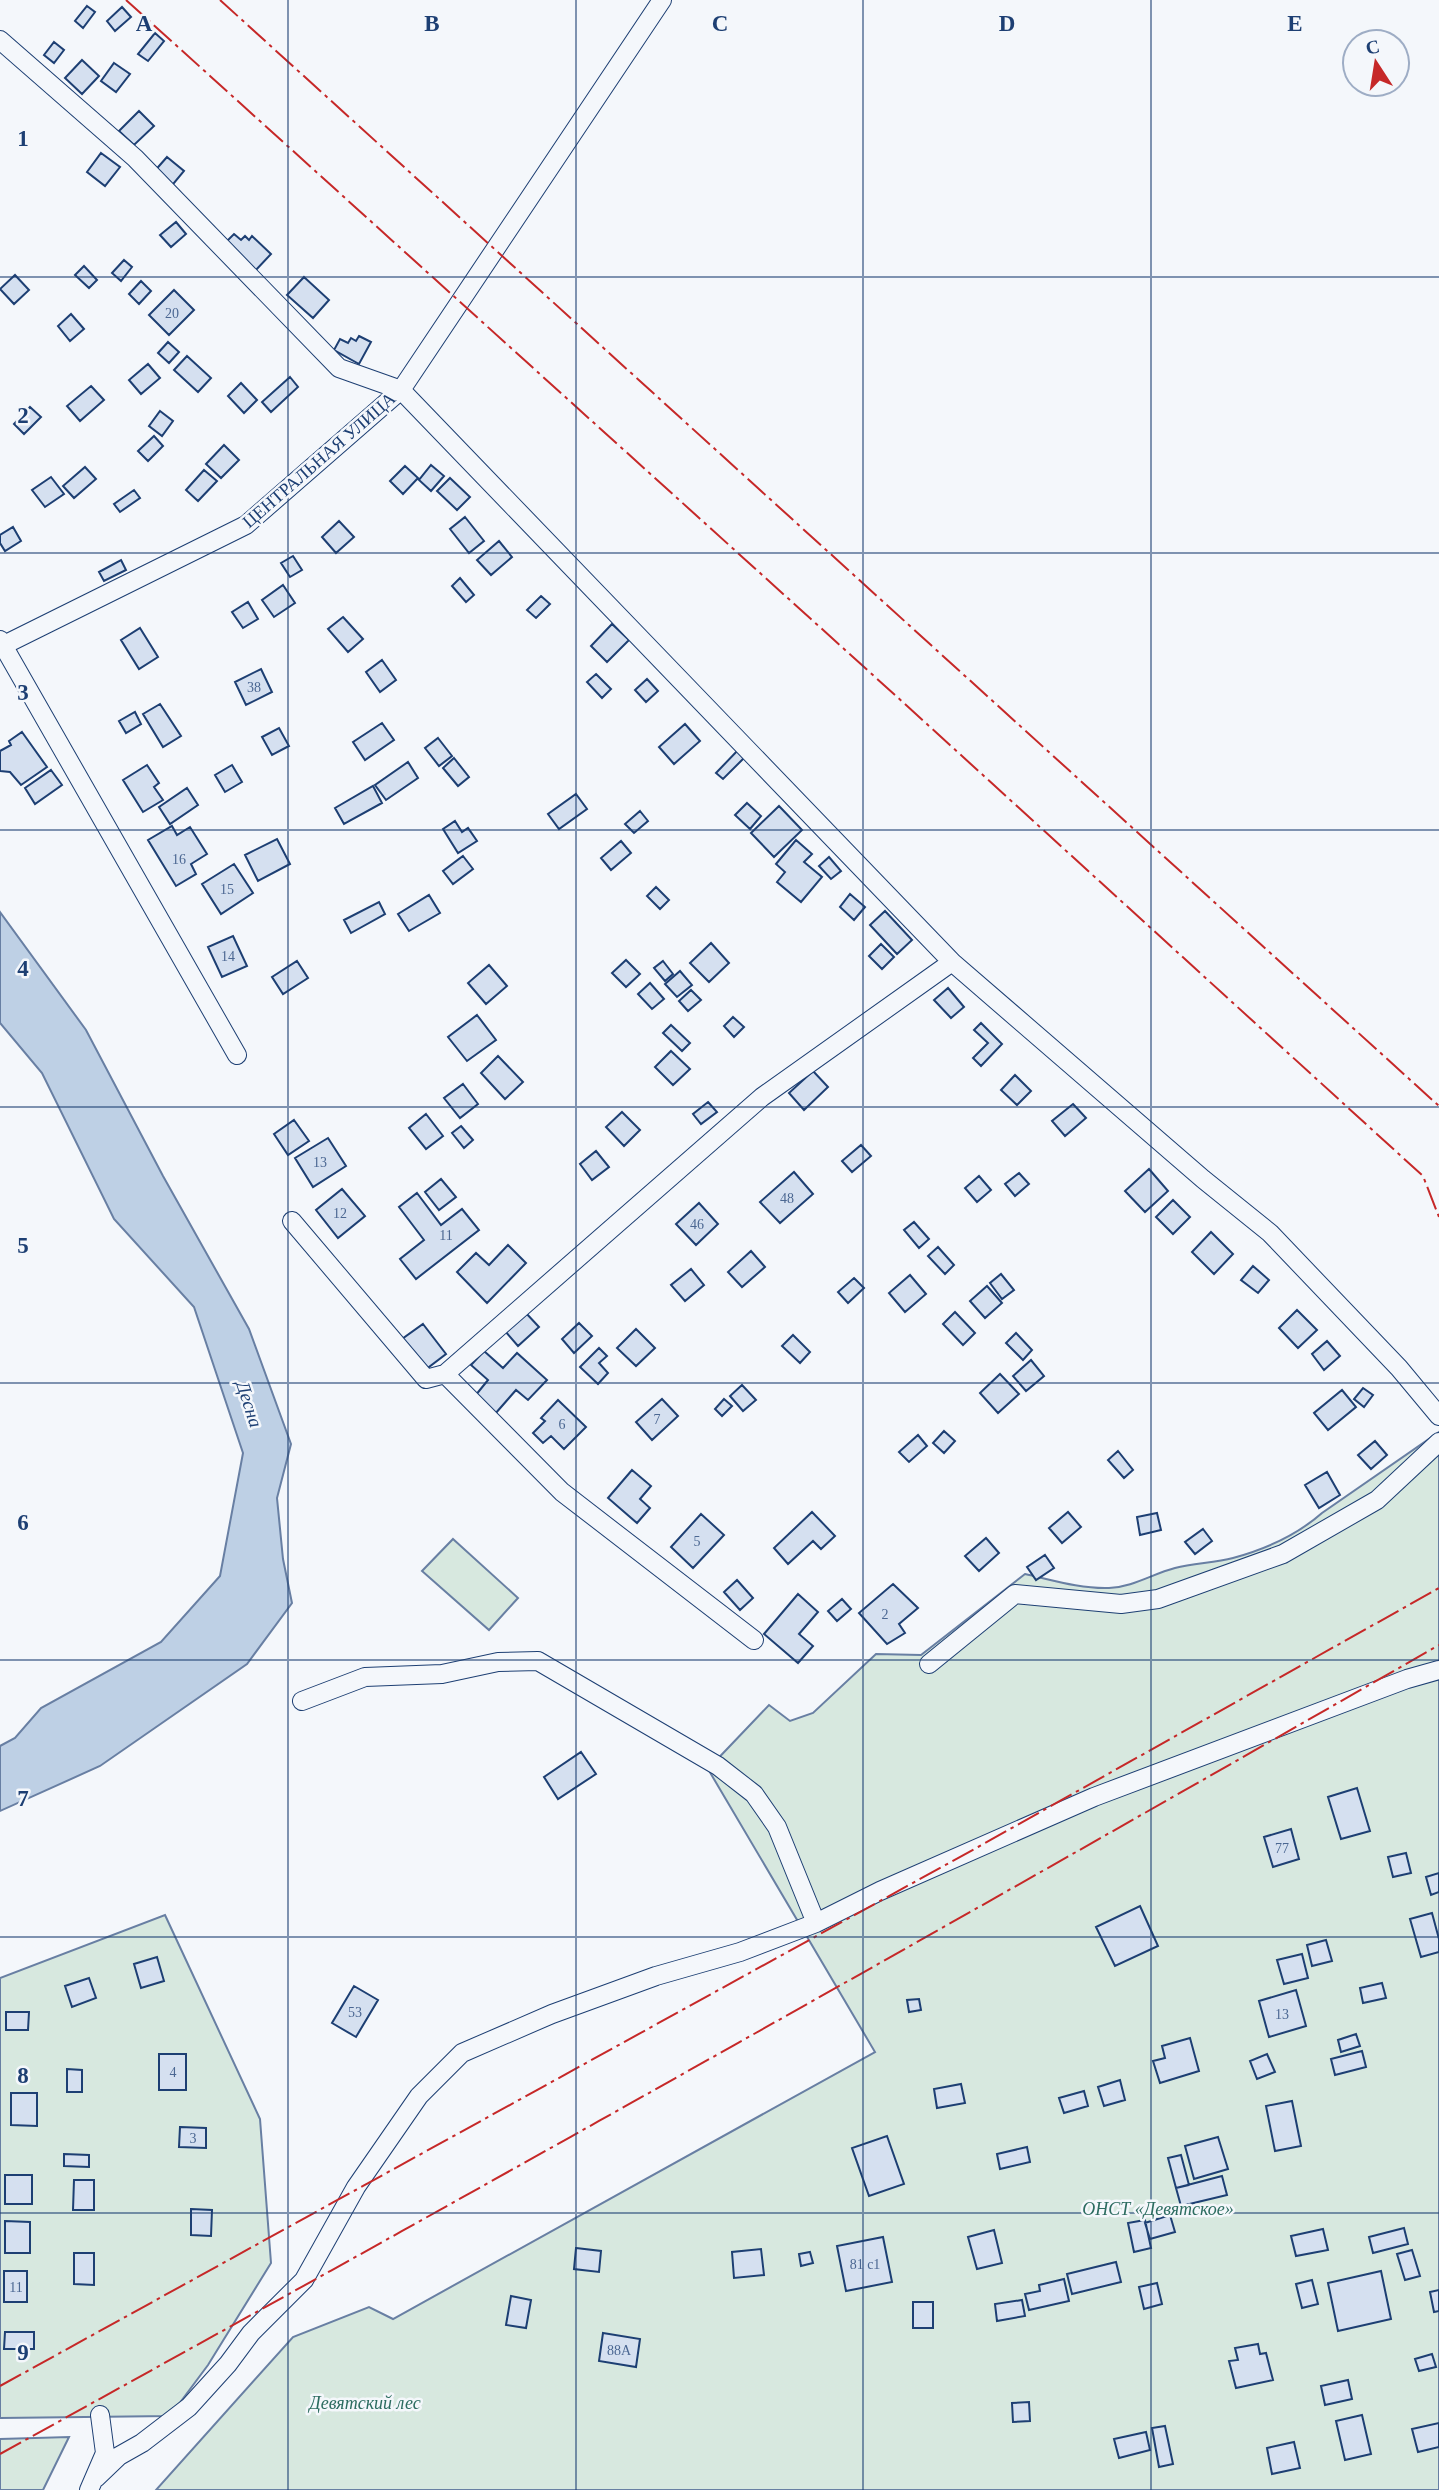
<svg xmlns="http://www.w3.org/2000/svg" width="1439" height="2490" font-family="'Times New Roman',serif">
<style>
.green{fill:#d7e8df;stroke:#687fa3;stroke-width:2}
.water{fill:#bed0e5;stroke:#687fa3;stroke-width:2}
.building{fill:#d5e0f0;stroke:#1d3f73;stroke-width:2}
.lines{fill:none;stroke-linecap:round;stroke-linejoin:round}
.minor-casing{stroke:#1d3f73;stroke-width:20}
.minor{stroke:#f4f7fb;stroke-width:18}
.power{stroke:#c62828;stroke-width:2;stroke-dasharray:24 5 3.5 5;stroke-linecap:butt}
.grid{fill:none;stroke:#1d3f73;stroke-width:2;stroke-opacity:0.55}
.labels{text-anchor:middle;stroke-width:5;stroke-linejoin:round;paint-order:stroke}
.number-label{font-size:14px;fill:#4b6792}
.street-label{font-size:18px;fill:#1d3f73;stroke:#f4f7fb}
.park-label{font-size:18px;font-style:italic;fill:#2c6c60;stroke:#f4f7fb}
.water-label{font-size:19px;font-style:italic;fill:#1d3f73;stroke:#f4f7fb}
.grid-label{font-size:23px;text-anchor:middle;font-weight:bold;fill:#1d3f73;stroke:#f4f7fb;stroke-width:5;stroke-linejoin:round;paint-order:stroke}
</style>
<rect width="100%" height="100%" fill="#f4f7fb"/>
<!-- green -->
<path class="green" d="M1439,1432V2490H156L293,2337L369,2307L393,2319L875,2052L708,1769L769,1705L790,1721L813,1713L876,1654L921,1655L1025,1574C1052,1580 1081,1589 1109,1588C1133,1587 1152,1574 1175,1568C1194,1563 1214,1563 1233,1558C1266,1549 1297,1535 1322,1513Z
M453,1539L518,1598L489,1630L422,1571Z
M165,1915L260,2119L271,2263L208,2365L170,2416L0,2418V1978Z
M69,2437L43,2490H0V2439Z"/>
<!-- water -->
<path class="water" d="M0,912L86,1030L163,1176L249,1329L291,1444L277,1498L283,1559L292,1603L247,1664L100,1766L0,1811V1746L15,1738L41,1708L161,1642L220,1576L243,1453L194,1307L114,1219L42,1073L0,1023Z"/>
<!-- building -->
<path class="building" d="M87,6L95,12L83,28L75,21Z
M122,7L131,17L115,31L107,21Z
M155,33L164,41L148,61L138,54Z
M54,42L64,50L54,63L44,55Z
M82,60L99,76L82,94L65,78Z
M114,63L130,74L116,92L101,81Z
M139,111L154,126L134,145L119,131Z
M101,153L120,167L105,186L87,172Z
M167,157L184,171L169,189L152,174Z
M176,222L186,234L171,247L160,235Z
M234,234L241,240L245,236L249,240L252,236L271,254L254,272L224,244Z
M124,260L132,267L121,281L112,273Z
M84,266L97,280L89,288L75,275Z
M15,275L29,290L14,304L0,289Z
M304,277L329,300L313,318L287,295Z
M141,281L151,291L139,304L129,294Z
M174,290L194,310L169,335L149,315Z
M71,314L84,329L70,341L58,326Z
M359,336L371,342L359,364L334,350L340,339L348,343L351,338L356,341Z
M168,342L179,352L169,363L158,353Z
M187,356L211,378L198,392L174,370Z
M148,364L160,378L141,394L129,380Z
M290,377L298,387L271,412L262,402Z
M241,383L257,400L244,413L228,396Z
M91,386L104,400L80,421L67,406Z
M30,407L41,417L24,434L14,424Z
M160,411L173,421L162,436L149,426Z
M154,436L163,446L148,461L138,451Z
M224,445L239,460L221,478L206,464Z
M431,465L444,476L431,491L419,480Z
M405,466L418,478L403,494L390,481Z
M85,467L96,479L74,498L63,486Z
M204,470L217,481L198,501L186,490Z
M51,477L64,494L45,507L32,490Z
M450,478L470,497L457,510L437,491Z
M134,490L140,498L120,512L114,504Z
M465,517L484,541L469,553L450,529Z
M339,521L354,537L336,553L322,537Z
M13,527L21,541L5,551L0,543V535Z
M499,541L512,557L491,575L477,560Z
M293,556L302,570L290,577L281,563Z
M121,560L126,570L104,581L99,572Z
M460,578L474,595L466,602L452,586Z
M283,585L295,603L274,617L262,600Z
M541,596L550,604L536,618L527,610Z
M248,602L258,619L243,628L232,612Z
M343,617L363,639L348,652L328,629Z
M612,624L629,640L607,662L591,646Z
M140,628L158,657L139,669L121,640Z
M382,660L396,680L380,692L366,672Z
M261,669L272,692L246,705L235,682Z
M596,674L611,689L602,698L587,682Z
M647,679L658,691L646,702L635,690Z
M160,704L181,736L163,747L143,714Z
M135,712L141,724L126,733L119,721Z
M382,723L394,740L365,760L353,742Z
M685,724L700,741L674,764L659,747Z
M279,728L289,746L272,755L262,737Z
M22,732L47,767L21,785L10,772L0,771V751L11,745L9,741Z
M438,738L452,756L439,766L425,748Z
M740,748L747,755L723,779L716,773Z
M454,758L469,777L458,786L443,768Z
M408,762L418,778L386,800L375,785Z
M147,765L159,783L154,787L163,800L143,812L123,780Z
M232,765L242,782L225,792L215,775Z
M51,770L62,785L35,804L25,788Z
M373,786L382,803L344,824L335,808Z
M187,788L198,805L170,824L159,807Z
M576,794L587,809L559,829L548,814Z
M747,803L761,816L750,829L735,815Z
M779,806L802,830L774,857L751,833Z
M640,811L648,821L634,833L625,824Z
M455,821L462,832L468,828L477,841L458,853L443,829Z
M172,826L177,835L190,827L207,854L191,864L196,874L176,886L148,840Z
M277,839L290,864L258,881L245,855Z
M796,840L812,854L804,862L822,877L801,902L777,882L785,872L776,864Z
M621,841L631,853L611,870L601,858Z
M463,856L473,869L453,884L443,871Z
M829,857L841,871L831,879L819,866Z
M234,864L253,893L221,914L202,884Z
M656,887L669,900L660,909L647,896Z
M850,894L865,907L854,920L840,907Z
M429,895L440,913L409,931L398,914Z
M379,902L385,914L351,933L344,920Z
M885,911L912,940L897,954L870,925Z
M233,936L247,966L222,977L208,947Z
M711,943L729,963L709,982L690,963Z
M881,944L894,957L882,969L869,956Z
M626,960L640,974L626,987L612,973Z
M297,961L308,978L283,994L272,977Z
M663,961L673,974L665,981L654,968Z
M489,965L507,986L486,1004L468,983Z
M680,971L692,985L677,997L665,984Z
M650,983L664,999L652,1009L638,994Z
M948,988L964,1007L951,1018L934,1000Z
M691,990L701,1000L688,1011L679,1001Z
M477,1015L496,1040L467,1061L448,1037Z
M733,1017L744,1027L734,1037L724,1026Z
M981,1023L1002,1044L981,1066L973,1058L988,1043L974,1030Z
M671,1025L690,1043L682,1051L663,1033Z
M671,1051L690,1069L673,1085L655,1067Z
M498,1056L523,1082L505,1099L481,1073Z
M813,1071L828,1087L804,1110L789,1093Z
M1015,1075L1031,1091L1017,1105L1001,1090Z
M463,1084L478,1104L460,1118L444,1098Z
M708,1102L717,1112L701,1124L693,1114Z
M1073,1104L1086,1118L1065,1136L1052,1121Z
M622,1112L640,1130L624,1146L606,1127Z
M426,1114L443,1136L426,1149L409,1128Z
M294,1120L309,1141L288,1155L274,1134Z
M461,1126L473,1140L464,1148L452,1133Z
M328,1138L346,1166L313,1187L295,1158Z
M861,1145L871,1156L852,1172L842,1161Z
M596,1151L609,1167L592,1180L580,1164Z
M1149,1169L1168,1191L1145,1212L1125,1191Z
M794,1172L813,1194L780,1223L760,1202Z
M1019,1173L1029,1184L1015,1196L1005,1184Z
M979,1176L991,1190L977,1202L965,1188Z
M441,1179L456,1197L439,1210L425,1192Z
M342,1189L365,1216L338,1238L316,1210Z
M417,1193L441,1225L462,1209L479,1230L416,1279L400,1259L424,1240L399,1207Z
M1173,1200L1190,1217L1173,1234L1156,1217Z
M699,1203L718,1224L696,1245L676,1224Z
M914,1222L929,1239L919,1248L904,1230Z
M1211,1232L1233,1254L1214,1274L1192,1252Z
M508,1245L526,1263L487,1303L457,1272L476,1253L489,1265Z
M938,1247L954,1265L945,1274L928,1256Z
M751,1251L765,1267L742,1287L728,1272Z
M1253,1266L1269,1280L1258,1293L1241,1280Z
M691,1269L704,1285L685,1301L671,1285Z
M1001,1274L1014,1290L1002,1299L990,1283Z
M910,1275L926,1294L905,1312L889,1293Z
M854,1278L864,1288L848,1303L838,1292Z
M987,1286L1002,1303L985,1318L970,1301Z
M1297,1310L1317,1330L1298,1348L1279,1328Z
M525,1312L539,1327L518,1346L505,1331Z
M955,1312L975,1333L963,1345L943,1324Z
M579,1323L592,1336L574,1353L562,1339Z
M423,1324L446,1354L425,1370L402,1339Z
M636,1329L655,1348L636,1366L617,1348Z
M1016,1333L1032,1350L1023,1360L1006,1343Z
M793,1335L810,1352L800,1363L782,1346Z
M1327,1341L1340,1356L1324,1370L1312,1354Z
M599,1348L607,1356L599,1363L608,1373L598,1384L580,1367Z
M484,1351L503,1368L517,1353L547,1380L528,1400L516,1390L495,1414L475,1396L488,1380L471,1365Z
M1031,1360L1044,1376L1026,1391L1013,1376Z
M1000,1374L1019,1394L998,1413L980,1393Z
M742,1385L756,1400L743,1411L730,1396Z
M1363,1388L1373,1395L1364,1407L1354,1399Z
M1342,1390L1356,1407L1328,1430L1314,1413Z
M662,1399L678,1416L652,1440L636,1422Z
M724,1399L732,1406L722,1416L715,1409Z
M558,1400L586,1427L564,1449L551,1436L543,1443L533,1433L545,1421L541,1418Z
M944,1431L955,1441L944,1453L933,1443Z
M918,1435L927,1446L909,1462L899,1452Z
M1375,1441L1387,1455L1371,1469L1358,1455Z
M1118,1451L1133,1470L1124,1478L1108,1460Z
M632,1470L651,1486L640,1499L650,1508L637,1523L608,1498Z
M1327,1472L1340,1495L1319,1508L1305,1485Z
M812,1512L835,1536L821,1549L813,1541L788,1564L774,1548Z
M1068,1512L1081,1527L1062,1543L1049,1528Z
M1157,1513L1161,1530L1140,1535L1137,1517Z
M701,1514L724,1535L693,1568L671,1547Z
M1203,1529L1212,1541L1195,1554L1185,1542Z
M986,1538L999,1553L979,1571L965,1556Z
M1045,1555L1054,1568L1036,1580L1027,1567Z
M737,1580L753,1598L740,1610L724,1592Z
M893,1584L918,1608L899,1624L905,1633L887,1644L859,1613Z
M798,1594L818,1612L799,1634L813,1646L798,1663L764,1634Z
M842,1599L851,1609L837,1621L828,1611Z
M581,1752L596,1774L558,1799L544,1777Z
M1357,1788L1370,1831L1341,1839L1328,1797Z
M1291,1829L1299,1859L1273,1867L1264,1837Z
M1406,1853L1411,1873L1393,1877L1388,1857Z
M1439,1873V1892L1431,1895L1426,1877Z
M1140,1906L1158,1946L1115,1966L1096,1927Z
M1432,1913L1439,1939V1952L1421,1957L1410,1919Z
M1326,1940L1332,1961L1312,1966L1307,1945Z
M1302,1954L1308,1978L1284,1984L1277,1960Z
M157,1957L164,1981L141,1988L134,1964Z
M89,1978L96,1998L72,2007L65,1986Z
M1382,1983L1386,1998L1363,2003L1360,1988Z
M354,1986L378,2000L356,2037L332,2023Z
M1296,1990L1306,2026L1269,2037L1259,2001Z
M919,1999L921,2010L909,2012L907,2000Z
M6,2012H29L28,2030H6Z
M1356,2034L1360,2046L1341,2052L1338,2040Z
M1190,2038L1199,2071L1160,2083L1153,2061L1165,2058L1162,2046Z
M1362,2051L1366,2067L1335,2075L1331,2059Z
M159,2054H186V2090H159Z
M1267,2054L1275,2072L1257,2079L1250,2061Z
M67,2069L82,2070V2092H67Z
M1120,2080L1125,2100L1104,2106L1098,2087Z
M961,2084L965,2103L937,2108L934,2089Z
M1084,2091L1088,2106L1064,2113L1059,2098Z
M11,2093H37V2126L11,2125Z
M1292,2101L1301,2146L1275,2151L1266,2106Z
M180,2127L206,2128V2148L179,2147Z
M887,2136L904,2184L869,2196L852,2148Z
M1218,2137L1228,2169L1194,2179L1185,2146Z
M1027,2147L1030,2162L1000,2169L997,2154Z
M64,2154L89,2155V2167L64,2166Z
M1181,2155L1189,2185L1176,2188L1168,2158Z
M5,2175H32V2204H5Z
M1222,2176L1227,2195L1181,2206L1176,2188Z
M74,2180H94V2210H73Z
M191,2209L212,2210L211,2236L191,2235Z
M1170,2215L1175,2232L1150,2239L1145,2223Z
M1145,2220L1151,2248L1134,2252L1128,2223Z
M5,2221L30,2222V2253H5Z
M1404,2228L1408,2244L1373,2253L1369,2237Z
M1323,2229L1328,2250L1296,2256L1291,2236Z
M994,2230L1002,2263L977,2269L968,2237Z
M883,2237L892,2282L846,2291L837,2246Z
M576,2248L601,2251L599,2272L574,2269Z
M761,2249L764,2275L734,2278L732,2252Z
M1412,2250L1420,2276L1405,2280L1397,2254Z
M810,2252L813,2263L801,2266L799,2254Z
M74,2253H94V2285L74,2284Z
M1116,2262L1121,2282L1072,2294L1067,2274Z
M4,2271H27V2302H4Z
M1381,2271L1391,2319L1338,2331L1328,2283Z
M1064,2279L1069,2301L1029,2310L1025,2294L1040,2291L1039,2285Z
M1312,2280L1318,2304L1302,2308L1296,2284Z
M1157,2283L1162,2304L1144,2309L1139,2287Z
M1439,2290V2311L1434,2312L1430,2292Z
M511,2296L531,2300L526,2328L506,2325Z
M1022,2300L1025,2316L997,2321L995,2304Z
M913,2302H933V2328H913Z
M5,2332H34V2349H4Z
M603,2333L640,2339L636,2367L599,2361Z
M1258,2344L1260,2354L1266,2353L1273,2380L1236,2388L1229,2361L1238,2360L1235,2348Z
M1432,2354L1436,2367L1419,2371L1415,2359Z
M1348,2380L1352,2399L1325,2405L1321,2386Z
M1029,2402L1030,2421L1013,2422L1012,2403Z
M1362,2415L1371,2454L1345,2460L1336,2421Z
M1439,2423V2447L1418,2452L1412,2429Z
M1165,2426L1173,2464L1159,2467L1152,2428Z
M1146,2432L1150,2450L1119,2458L1114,2439Z
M1294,2442L1300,2468L1272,2474L1267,2448Z"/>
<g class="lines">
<!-- minor casing -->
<g class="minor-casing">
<path id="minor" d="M0,40L135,158L339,368L401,390L952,962L762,1097L445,1374L562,1492L754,1640
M0,640L237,1055
M4,645L246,525L401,390L662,0
M952,962L1203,1179L1270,1233L1399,1368L1439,1416
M292,1221L426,1379L445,1374
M929,1664L1015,1594L1121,1604L1158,1599L1283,1554L1377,1500L1439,1442
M302,1701L365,1677L442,1674L498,1662L538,1661L718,1766L754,1794L777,1827L816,1923
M96,2478L119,2456L142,2443L189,2407L228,2364L251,2333L304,2280L356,2187L419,2096L462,2053L552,2014L656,1976L740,1952L816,1923L880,1891L1094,1797L1407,1679L1439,1670
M89,2490L105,2453L100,2415"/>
</g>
<!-- minor -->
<use href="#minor" class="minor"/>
<!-- power -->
<path class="power" d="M126,0L895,695L1423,1176L1439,1217
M220,0L1439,1106
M0,2386L978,1847L1439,1588
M0,2454C482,2188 961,1919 1439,1645"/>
</g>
<!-- grid -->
<path class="grid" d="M288,0V2490M576,0V2490M863,0V2490M1151,0V2490M0,277H1439M0,553H1439M0,830H1439M0,1107H1439M0,1383H1439M0,1660H1439M0,1937H1439M0,2213H1439"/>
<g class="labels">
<!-- number labels -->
<g class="number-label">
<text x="172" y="318">20</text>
<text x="254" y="692">38</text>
<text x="179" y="864">16</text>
<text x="227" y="894">15</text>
<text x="228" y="961">14</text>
<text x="320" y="1167">13</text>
<text x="787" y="1203">48</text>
<text x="340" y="1218">12</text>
<text x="697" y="1229">46</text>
<text x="446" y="1240">11</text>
<text x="657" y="1424">7</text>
<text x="562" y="1429">6</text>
<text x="697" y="1546">5</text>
<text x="885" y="1619">2</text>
<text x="1282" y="1853">77</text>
<text x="355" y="2017">53</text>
<text x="1282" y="2019">13</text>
<text x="173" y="2077">4</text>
<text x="193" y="2143">3</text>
<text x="865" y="2269">81 с1</text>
<text x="16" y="2292">11</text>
<text x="619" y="2355">88А</text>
</g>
<!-- street labels -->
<g class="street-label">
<text transform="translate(319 460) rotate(-41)" y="6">ЦЕНТРАЛЬНАЯ УЛИЦА</text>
</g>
<!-- park labels -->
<g class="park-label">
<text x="1158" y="2215">ОНСТ «Девятское»</text>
<text x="365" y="2409">Девятский лес</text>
</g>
<!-- water labels -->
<g class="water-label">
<text transform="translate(250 1404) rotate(72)" y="7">Десна</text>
</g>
</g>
<g class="grid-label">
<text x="144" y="31">A</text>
<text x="432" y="31">B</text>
<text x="720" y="31">C</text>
<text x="1007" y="31">D</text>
<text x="1295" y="31">E</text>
<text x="23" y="146">1</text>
<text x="23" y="423">2</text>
<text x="23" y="700">3</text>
<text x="23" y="976">4</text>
<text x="23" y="1253">5</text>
<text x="23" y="1530">6</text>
<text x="23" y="1806">7</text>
<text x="23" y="2083">8</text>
<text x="23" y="2360">9</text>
</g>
<!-- north arrow -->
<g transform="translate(1376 63) rotate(348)"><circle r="33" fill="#f4f7fb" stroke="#9eadc5" stroke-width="2"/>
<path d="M0-5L12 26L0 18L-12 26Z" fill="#c62828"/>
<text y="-10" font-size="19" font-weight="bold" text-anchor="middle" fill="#1d3f73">С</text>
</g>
</svg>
